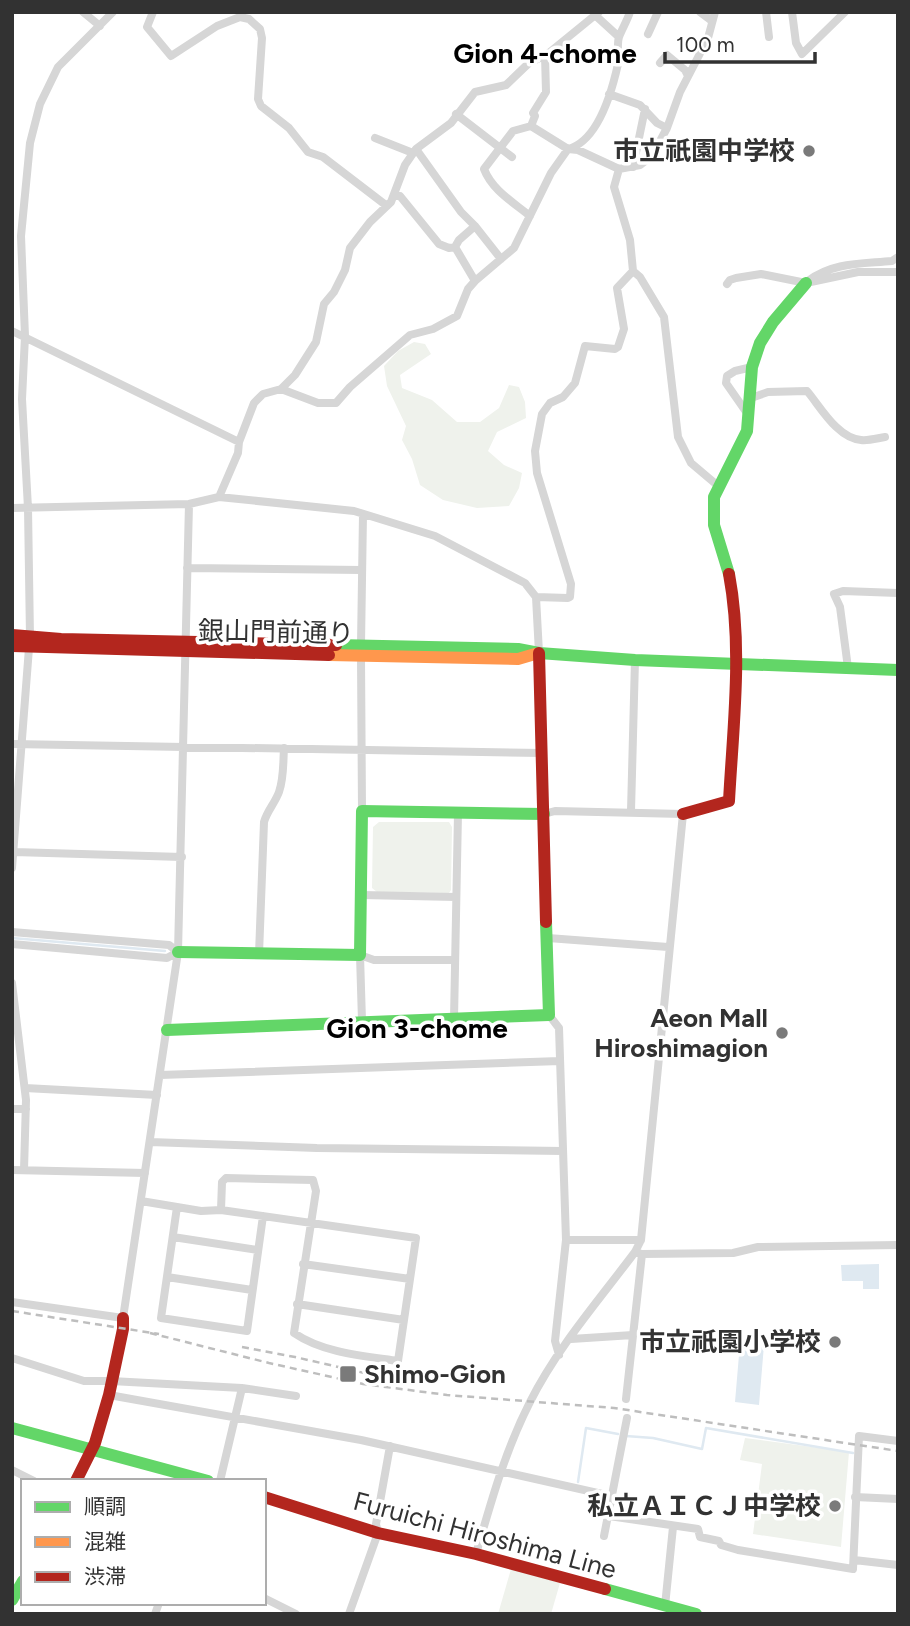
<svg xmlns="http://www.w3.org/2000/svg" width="910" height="1626" font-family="Figtree,'Noto Sans JP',sans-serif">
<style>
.green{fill:#eff2ec}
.water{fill:#dfe9f1}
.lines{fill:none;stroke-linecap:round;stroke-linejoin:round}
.stream{stroke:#dfe9f1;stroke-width:2.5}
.street{stroke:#d6d6d6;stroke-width:8}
.fast{stroke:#63d668;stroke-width:12}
.slow{stroke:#ff974d;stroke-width:12}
.jam{stroke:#b3261e;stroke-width:12}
.rail{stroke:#bebebe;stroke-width:2.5;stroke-dasharray:7 5;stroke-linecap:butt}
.poi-dot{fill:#7a7a7a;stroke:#fff;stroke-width:2.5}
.labels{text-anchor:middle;stroke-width:7;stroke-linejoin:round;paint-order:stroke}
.poi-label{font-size:26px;font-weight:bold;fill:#323232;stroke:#fff;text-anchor:end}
.street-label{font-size:26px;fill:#323232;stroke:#fff}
.neighbourhood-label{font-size:28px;font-weight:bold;fill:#000;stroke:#fff}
</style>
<rect width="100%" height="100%" fill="#fff"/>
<!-- green -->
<path class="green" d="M414,342L425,344L431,354L400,375L402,388L432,400L457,422H480L499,408L509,385L519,387L525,402L526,418L497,432L488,451L504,465L522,473L519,488L509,506L477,508L443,500L420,485L412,459L402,440L406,426L387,386L384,366L398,351Z
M379,822H449L452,827L451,890L449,893L377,892L372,888L373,827Z
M745,1438L849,1452L841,1547L753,1534L762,1464L740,1460Z
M511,1569L560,1583L551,1614H498Z"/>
<!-- water -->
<path class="water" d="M879,1264V1289H863V1281H842L841,1265Z
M740,1343L764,1345L759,1405L735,1402Z"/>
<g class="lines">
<!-- stream -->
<path class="stream" d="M12,938L165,951
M626,1436L653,1438L702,1449L706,1428L853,1453
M578,1482L586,1428L618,1434"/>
<!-- street -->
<path class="street" d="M83,12L100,26
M153,12L147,27L171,56L217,26L240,17L249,19L260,29L262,38L258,99L261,106L289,128L308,152L323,157L387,206
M700,12L712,21
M766,12L769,37
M792,12L796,43L802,54L845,12
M596,16L619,37
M648,34L658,12
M660,63L667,55L685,70L688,76
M609,94L640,105L657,123L667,128
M456,114L512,157
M531,126L535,116L533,113L546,92L545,56
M375,138L413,153
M416,149L461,212L475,226L501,259
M633,167L645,109
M619,169L614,187L630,240L633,271L640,277L664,317L678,437L691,463L717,485
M394,196H400L439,244L449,248L455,247
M530,216C513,202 492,190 484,169L513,131L531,126L568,149C598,141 612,91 618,64C620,55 616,46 619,37C622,29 627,21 630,12
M475,281L455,247L459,240L475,226
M808,281C833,262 862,264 892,261L898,257
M727,284L730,280L736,278L761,274L806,283L858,272H898
M12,331L239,442
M281,389L318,403H336L350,387L410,335L433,329L457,316L468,289L475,281L514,248L551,173L568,149L578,150L619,169L640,165L652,156L667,128L680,92L708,38L715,12
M751,398L768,392L807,391C820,406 837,438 861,440C869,441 878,438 885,437
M749,416L726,383L727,376L735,371L752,367
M219,497L238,453L239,442L254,403L263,394L281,389L295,375L316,342L324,304L334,292L345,270L350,248L370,222L391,202L405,165L416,149L451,123L475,92L506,85L530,62L545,56L599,12
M12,508L189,504L219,497L354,511L435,536L525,583L536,597L539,653
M187,568L362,570
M536,597L568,598L570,597L571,584L537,473L535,451L542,414L550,403L563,397L575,383L585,346L615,349L618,347L624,329L617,288L633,271
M30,637L28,508L22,399L25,336L21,236L30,143L40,104L58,67L113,12
M361,644L363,514
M361,657L362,811
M848,668L840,607L834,594L843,591L898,593
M12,744L542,753
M631,811L635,660
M14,852L182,857
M12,868L29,648
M362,895L456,897
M12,932L169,945L178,952L167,958L12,944
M548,938L668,947
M259,954L264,822C267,811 275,803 279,792C284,778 283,763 284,748
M12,983L26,1100L24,1170
M549,1015L559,1028L566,1240L555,1341L559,1355
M454,1019L458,813
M362,1021L360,955L374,960H454
M160,1075L560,1061
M25,1088L157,1095
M12,1109H26
M150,1142L317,1148L563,1151
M12,1170L145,1173
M141,1201L201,1211L221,1210L416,1238L398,1361C364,1356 323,1353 294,1333L316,1191L313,1180L226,1178L222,1182L221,1210
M177,1207L161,1318L247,1331L263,1216
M173,1237L258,1250
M566,1240H641
M635,1252L642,1254L733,1253L758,1247L898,1245
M303,1264L410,1279
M167,1277L252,1290
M12,1302L123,1318L178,952L189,504
M297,1304L404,1320
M571,1339L633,1335
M12,1358L84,1381H111L242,1388L296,1396
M109,1395L361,1440L611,1496
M626,1399L642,1254
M12,1470L34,1481
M220,1481L242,1388
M855,1497L898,1499
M609,1516L698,1529L700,1537L719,1541L721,1545L738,1550L853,1569L859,1436L898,1441
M604,1536L627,1418
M476,1554C491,1502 505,1451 530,1402C557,1348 599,1300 635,1252L641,1240L683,814L555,811L544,814
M854,1560L898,1565
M264,1598L296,1614
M665,1606L673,1527
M155,1614L159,1603
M349,1614L378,1533L376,1524L390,1446"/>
<!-- fast -->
<path class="fast" d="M729,574L714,525V497L747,431L752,367L760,343L773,322L806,283
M336,645L518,649L539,653L635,660L898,670
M178,952L360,955L362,811L544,814
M167,1030L549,1015L546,922
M12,1428L208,1481
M605,1589L696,1614
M12,1600L23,1581"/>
<!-- slow -->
<path class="slow" d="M329,655L518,659L535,654"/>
<!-- jam -->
<path class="jam" d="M12,635L61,639L336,645
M12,646L329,655
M539,653L546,922
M683,814L729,801C733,726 743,648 729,574
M76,1481L95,1443L109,1395L123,1329V1318
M264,1497L378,1533L476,1554L605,1589"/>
<!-- rail -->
<path class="rail" d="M12,1311L159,1334
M150,1333L269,1363L363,1384L447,1395L614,1408L898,1451
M242,1347L295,1357L386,1378"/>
</g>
<!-- markers -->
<g class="poi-dot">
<circle cx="809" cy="151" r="7"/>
<circle cx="782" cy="1033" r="7"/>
<circle cx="835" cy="1342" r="7"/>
<rect x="339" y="1365" width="18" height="18" rx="3.5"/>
<circle cx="835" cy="1506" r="7"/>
</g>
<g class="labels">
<!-- poi labels -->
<g class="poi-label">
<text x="795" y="160">市立祇園中学校</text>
<text x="768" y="1027">Aeon Mall<tspan x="768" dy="30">Hiroshimagion</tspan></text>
<text x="821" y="1351">市立祇園小学校</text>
<text x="364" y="1383" text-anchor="start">Shimo-Gion</text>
<text x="821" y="1515">私立ＡＩＣＪ中学校</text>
</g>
<!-- street labels -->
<g class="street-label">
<text transform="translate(276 632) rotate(1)" y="9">銀山門前通り</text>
<text transform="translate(485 1535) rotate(15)" y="9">Furuichi Hiroshima Line</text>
</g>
<!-- neighbourhood labels -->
<g class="neighbourhood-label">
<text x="545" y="63">Gion 4-chome</text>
<text x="417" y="1038">Gion 3-chome</text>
</g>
</g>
<!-- border -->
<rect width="910" height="1626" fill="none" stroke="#323232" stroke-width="28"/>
<!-- legend -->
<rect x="21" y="1479" width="245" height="126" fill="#ffffff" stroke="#adadad" stroke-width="2"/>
<rect x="35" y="1502" width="35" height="10" fill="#63d668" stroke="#adadad" stroke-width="2"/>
<text x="84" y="1514" font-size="21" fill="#323232">順調</text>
<rect x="35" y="1537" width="35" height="10" fill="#ff974d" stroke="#adadad" stroke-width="2"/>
<text x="84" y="1549" font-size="21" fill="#323232">混雑</text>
<rect x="35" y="1572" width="35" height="10" fill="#b3261e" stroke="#adadad" stroke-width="2"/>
<text x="84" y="1584" font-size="21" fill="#323232">渋滞</text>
<!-- scale -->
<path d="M665 52v10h150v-10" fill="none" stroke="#323232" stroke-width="3.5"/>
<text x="676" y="52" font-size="21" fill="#323232" stroke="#ffffff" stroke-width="5" paint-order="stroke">100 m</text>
</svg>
